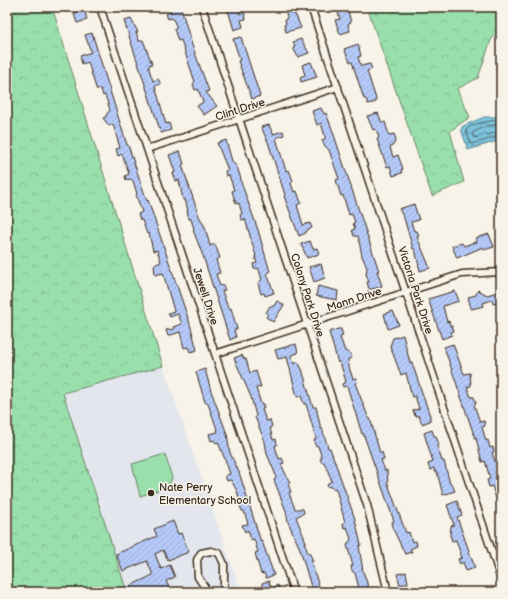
<svg xmlns="http://www.w3.org/2000/svg" width="508" height="599" font-family="'Balsamiq Sans',sans-serif">
<style>
.built{fill:#e3e7ed}
.grass{fill:#99dfac;stroke:#6a8465}
.forest{fill:url(#forest-crowns);stroke:#6a8465}
.water{fill:url(#water-waves);stroke:#628691}
.lines{fill:none;stroke-linecap:round;stroke-linejoin:round}
.shore{stroke:#55686a;stroke-width:1}
.building{fill:url(#building-hatch);stroke:#3b2a1e}
.minor-casing{stroke:#3b2a1e;stroke-width:9}
.minor{stroke:#f7f3e8;stroke-width:6}
.poi-dot{fill:#3b2a1e;stroke:#f7f3e8;stroke-width:1.5}
.labels{text-anchor:middle;stroke-width:3;stroke-linejoin:round;paint-order:stroke}
.street-label{font-size:11px;fill:#3b2a1e;stroke:#f7f3e8}
.poi-label{font-size:11px;fill:#3b2a1e;stroke:#f7f3e8;text-anchor:start}
</style>
<defs>
<pattern id="forest-crowns" width="20" height="18" patternUnits="userSpaceOnUse"><rect width="20" height="18" fill="#99dfac"/><path d="M2 6a3 3 0 1 1 6 0M12 15a3 3 0 1 1 6 0" fill="none" stroke="#85c094"/></pattern>
<pattern id="water-waves" width="16" height="10" patternUnits="userSpaceOnUse"><rect width="16" height="10" fill="#7cc4dd"/><path d="M0 5q4-4 8 0t8 0" fill="none" stroke="#679fb3"/></pattern>
<pattern id="building-hatch" width="6" height="6" patternUnits="userSpaceOnUse"><rect width="6" height="6" fill="#b5caf9"/><path d="M-1 1l2-2M0 6l6-6M5 7l2-2" fill="none" stroke="#9daed5"/></pattern>
</defs>
<rect width="100%" height="100%" fill="#f7f3e8"/>
<filter id="ink" filterUnits="userSpaceOnUse"><feTurbulence type="fractalNoise" baseFrequency=".025" numOctaves="2"/><feDisplacementMap in="SourceGraphic" scale="8" xChannelSelector="R" yChannelSelector="G"/><feConvolveMatrix kernelMatrix="1 2 1 2 8 2 1 2 1" color-interpolation-filters="sRGB"/></filter>
<g filter="url(#ink)">
<!-- built -->
<path class="built" d="M163,366L241,592H127L63,393Z"/>
<!-- grass -->
<path class="grass" d="M165,454L172,478L168,487L140,496L132,464Z"/>
<!-- forest -->
<path class="forest" d="M7,7H52L163,366L63,393L127,592H7Z
M367,7H501V29L491,40L478,78L457,89L470,117L450,131L464,182L432,196Z"/>
<!-- water -->
<path class="water" d="M501,114V140L468,150L461,129L463,126L484,117H494Z"/>
<g class="lines">
<!-- shore -->
<path class="shore" d="M501,118C490,123 474,121 466,130L471,144L501,136
M501,124L486,126L472,133L475,138L501,131"/>
</g>
<!-- building -->
<path class="building" d="M84,7L87,20L77,23L74,14L77,12L76,9Z
M169,7L181,8L192,45L209,91L206,92L217,106L204,115L197,106L203,102L198,89L195,90L193,84L195,82L181,40L178,41L174,29L177,28L173,19L171,18L168,19L166,14L171,12Z
M227,7H238L240,14L244,12L246,19L241,20L243,27L234,30Z
M284,7H291L294,15L295,14L297,18L301,28L286,32L284,25L286,24L285,20L287,17Z
M336,7H358L348,11L351,22L348,24L350,31L340,34L335,20L340,19Z
M131,19L138,32H136L139,41L143,40L152,64L149,65V69L153,81L158,79L161,84L155,86L166,124L169,123L171,130L161,133L124,21Z
M92,33L127,145H128L147,201L148,200L190,324L197,350L190,352L188,347L184,348L180,332L168,336L166,330L174,329L173,327L182,324L178,314L170,317L168,313L174,311L163,273L155,275L154,265L161,262L157,250L153,251L149,233L147,234L142,220H140L138,214L142,212L136,195L137,194L133,181L131,179L126,180L125,176L129,174L128,171L122,154L118,156L116,149L120,148L113,124L109,126L103,118L106,117V115L110,110L105,95L103,96L101,89L97,90L96,88L88,62L82,64L80,56L91,52L85,35Z
M241,37L260,96L252,99L238,61L240,60L233,39Z
M301,39L309,53L298,57L293,48L295,47L293,42Z
M358,44L361,56L358,57L361,66L370,64L372,69L367,71L376,99V102L368,104L366,99H364L352,62H350L344,49Z
M311,62L317,77L301,82L300,77L305,75L302,65Z
M321,108L324,114L326,113L332,129L379,271H377L382,286L373,289H369L367,282H369L366,274L367,268L362,256L358,236H354L352,230L355,229L353,223L355,222L352,214L349,215L343,195L341,196L336,180L339,179L329,150L324,145L322,140L325,139V136L321,123L317,125L312,111Z
M378,113L382,123L385,122L389,135L394,134L396,139L394,144L390,147L393,157L398,155L403,169L401,170L402,173L393,176L390,166L387,167L377,139L379,138L376,129L373,130L367,116Z
M269,125L273,134L283,131L284,135L276,138L286,171L289,170L293,181L291,183L294,192L297,191L301,203L297,205L303,225L310,223L312,228L306,231V233L299,236L284,196L285,195L268,142L261,127Z
M226,140L232,161L237,167L241,179H240L258,230L270,272L267,273L274,293L265,296L264,293L261,294L258,283L262,280L259,270L258,268L254,269L253,264L257,263L255,256H256L245,219L241,220L240,215L242,214L239,203L236,204L232,191L234,190L229,175L226,176L225,171L228,170L217,143Z
M180,151L184,164L182,165L199,216L205,227L210,246L215,244L220,258L216,260L220,273L216,274L220,286L223,285L225,290L222,291L228,308H231L237,329L234,330L236,337L230,340L203,256L193,230L194,229L191,219H189L187,211H188L185,199L183,200L179,180L176,181L173,173L175,172L169,155Z
M414,204L419,220L411,222L414,231H417L419,236L417,237L430,268L420,271L415,249H413L404,218L399,209Z
M489,234L494,247L484,250L483,247L457,258L452,246L462,243L464,246L472,243L477,242L476,238Z
M310,241L313,249L317,248L319,254L307,258L301,244Z
M321,264L325,278L314,282L309,267Z
M318,286L338,291L337,300L316,296Z
M478,290L487,295L501,291V302L493,304L492,300L483,303L484,306L471,309L468,297L476,295Z
M455,291L459,301L443,306L447,322L449,321L450,326H452L454,331L451,332L452,335L442,339L428,299Z
M277,301L284,305L273,322L266,317L268,314L266,313L270,306H274Z
M393,311L399,325L388,329L384,314Z
M338,329H341L343,336L340,337L345,351L350,353L352,358L348,359L349,367L353,379L356,378L357,383H355L369,419L370,418L380,453L382,452L384,459L381,460L385,471L387,470L388,484L406,533L409,532L412,542L416,541L417,546L410,549L412,552L405,554L394,531L392,522L394,521L363,433L362,434L347,386L343,387L342,384L346,382L344,375L340,362L338,363L329,332Z
M403,335L410,363H412L430,416V421L422,424L419,416H415L413,410L419,409L415,396L412,397L406,373L401,375L390,346L393,338Z
M296,344L298,353L291,355L294,364L298,362L302,369L313,407H316L321,429L322,428L328,448H330L355,519L361,545L359,546L363,571L370,592H360L355,573L352,571L351,566H353L347,545L351,539L347,527L344,528L343,523L345,522L336,489L327,486L328,483L332,481L324,462L322,463L320,459L322,458L318,446L315,445L314,441L316,438L306,404H304L301,396L297,397L287,357L278,359L275,350Z
M453,344L464,374L470,373L471,386L467,387L471,397H474L476,403L474,405L480,422L484,421L485,426L482,427L486,441L488,440L490,448L493,447L494,452L492,453L496,464L501,462L500,470L501,513L492,486L489,487L487,480L490,479L489,475L485,461L482,462L476,438H475L444,347Z
M242,355L244,359H246L250,373L256,371L261,387L256,388L261,404H263L264,408L262,409L266,421L270,420L272,426L270,428L273,440L276,439L277,445L275,446L279,459L282,458L284,463L281,464L290,483L288,484L291,492L289,493L295,509H303L304,513L296,517L306,542H304L308,553L309,552L313,561L311,562L321,592H314L312,590L300,549L288,522L286,511L274,480L276,478L275,473L267,454L265,442L255,417L256,416L251,397L234,358Z
M205,369L211,391L227,434L230,453L239,472L261,542L262,541L274,575L266,578L264,573L261,574L255,553L258,552L254,539L251,540L248,530L245,532L242,525L248,524L244,511H242L240,506H241L237,491L231,480L227,481L225,476L230,474L226,462L218,442L216,443L214,440L211,441L209,434L218,432L208,404L205,402L196,372Z
M432,430L434,436H436L439,445L437,446L442,461H444L450,484H452L455,491L443,495L437,472H435L434,468L430,470L428,464L433,462L424,433Z
M457,501L462,515L457,517L475,568L466,571L463,562L460,564L458,559L462,558L456,540L452,541L450,535L451,526L454,525L447,505Z
M173,521L178,534L181,533L189,552L168,560L163,550L155,554L161,569L170,565L175,577L166,581L171,592H132L130,586L153,575L147,561L123,571L116,554L157,536L154,529Z
M406,572L408,583L400,585L397,574Z
M269,581L271,588L278,585L280,592H255L263,588L262,583Z"/>
<g class="lines">
<!-- minor casing -->
<g class="minor-casing">
<path id="minor" d="M100,7L294,592
M202,7L367,505L388,592
M311,7L501,579
M147,149L338,87
M215,354L462,274L501,272
M208,592L198,577L197,560L201,553L211,551L219,553L224,564V592"/>
</g>
<!-- minor -->
<use href="#minor" class="minor"/>
</g>
</g>
<!-- markers -->
<circle class="poi-dot" cx="151" cy="493" r="4"/>
<g class="labels">
<!-- street labels -->
<g class="street-label">
<text transform="translate(240 109) rotate(-18)" y="4">Clint Drive</text>
<text transform="translate(416 290) rotate(72)" y="4">Victoria Park Drive</text>
<text transform="translate(308 295) rotate(72)" y="4">Colony Park Drive</text>
<text transform="translate(206 296) rotate(72)" y="4">Jewell Drive</text>
<text transform="translate(354 299) rotate(-18)" y="4">Mann Drive</text>
</g>
<!-- poi labels -->
<g class="poi-label">
<text x="159" y="491">Nate Perry<tspan x="159" dy="13">Elementary School</tspan></text>
</g>
</g>
<!-- margin -->
<rect width="508" height="599" fill="none" stroke="#f7f3e8" stroke-width="24"/>
<rect x="12" y="12" width="484" height="575" fill="none" stroke="#3b2a1e" stroke-width="1.5" filter="url(#ink)"/>
</svg>
